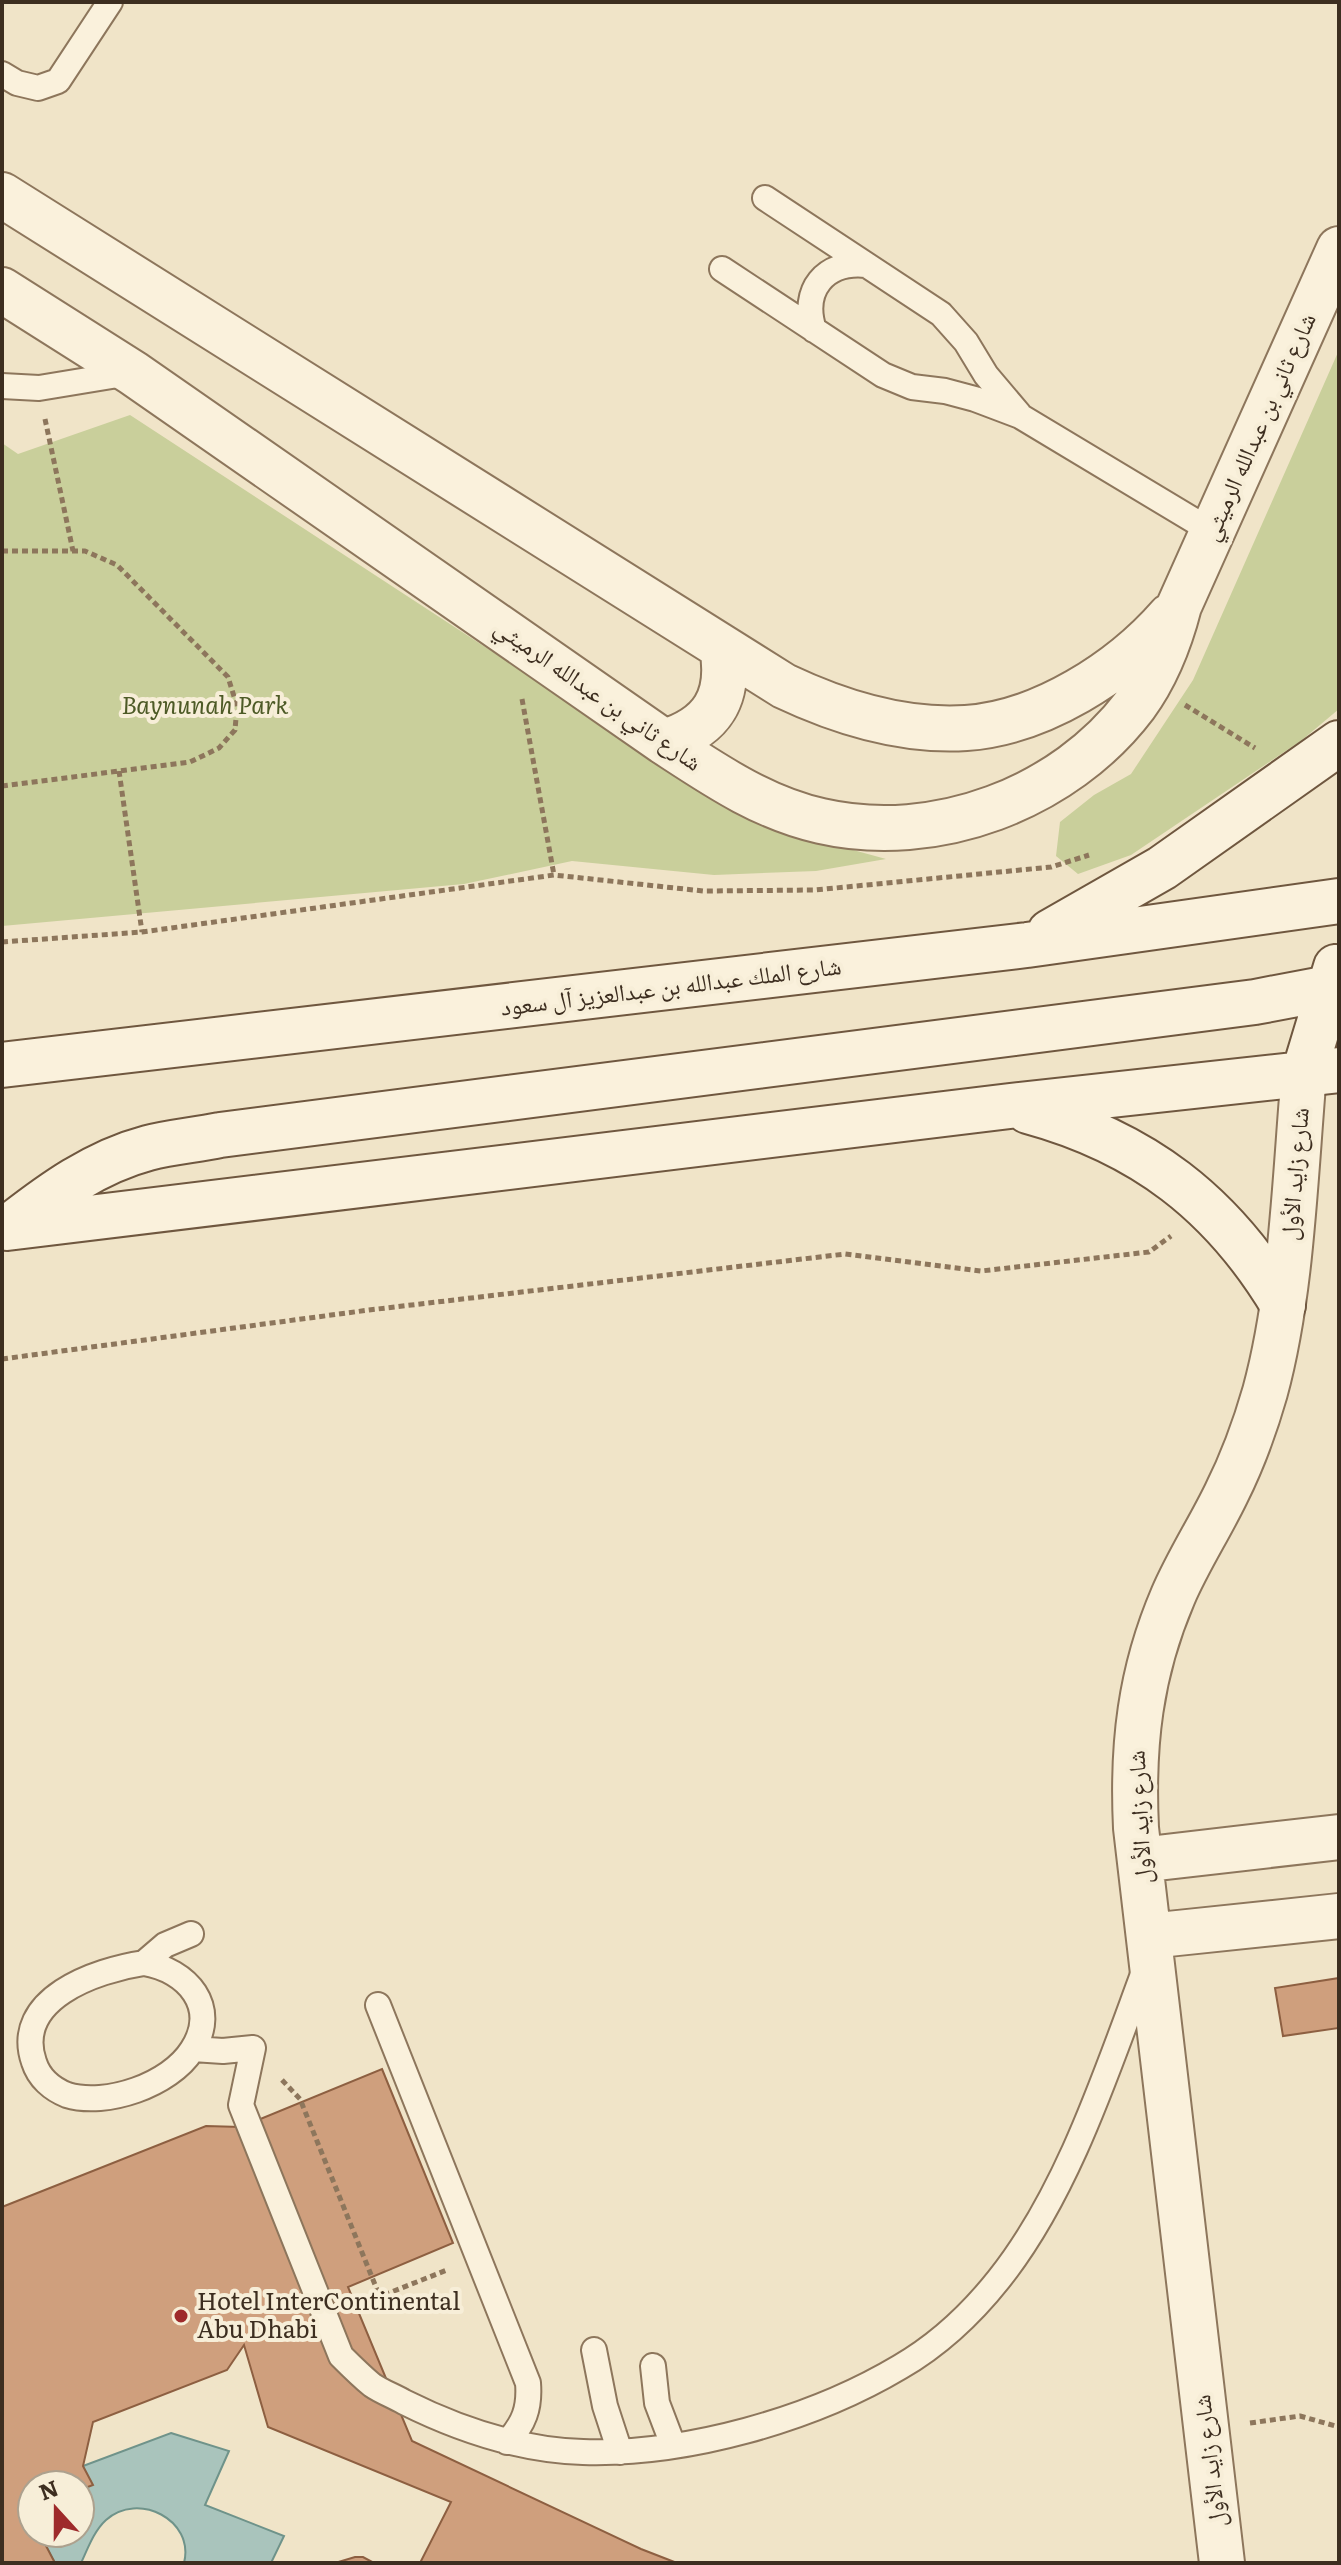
<svg xmlns="http://www.w3.org/2000/svg" width="1341" height="2565" font-family="Literata,'Noto Naskh Arabic',serif">
<style>
.green{fill:#c9cf9b}
.water{fill:#a9c4bc;stroke:#6f938a;stroke-width:2}
.building{fill:#cf9f7d;stroke:#8d5f41;stroke-width:2}
.lines{fill:none;stroke-linecap:round;stroke-linejoin:round}
.lane-casing{stroke:#8d765c;stroke-width:28}
.street-casing{stroke:#8d765c;stroke-width:48}
.secondary-casing{stroke:#6f573f;stroke-width:48}
.path{stroke:#8d765c;stroke-width:5;stroke-dasharray:6 4;stroke-linecap:butt}
.lane{stroke:#faf1dc;stroke-width:24}
.street{stroke:#faf1dc;stroke-width:44}
.secondary{stroke:#faf1dc;stroke-width:44}
.poi-dot{fill:#9e2a2b;stroke:#f7eed8;stroke-width:3}
.labels{text-anchor:middle;stroke-width:8;stroke-linejoin:round;paint-order:stroke}
.street-label{font-size:24px;fill:#3d2e20;stroke:#f7eed8}
.park-label{font-size:24px;font-style:italic;fill:#4d5a26;stroke:#f7eed8}
.poi-label{font-size:24px;fill:#3d2e20;stroke:#f7eed8;text-anchor:start}
</style>
<rect width="100%" height="100%" fill="#f0e4c8"/>
<!-- green -->
<path class="green" d="M1339,350V709L1302,740L1131,855L1078,874L1056,856L1060,822L1094,795L1131,774L1193,680Z
M130,415L744,816L802,836L886,859L816,871L714,875L572,861L464,884L2,926V443L18,454Z"/>
<!-- water -->
<path class="water" d="M171,2433L229,2451L205,2505L284,2536L271,2563H184C195,2520 138,2491 106,2520C94,2531 88,2548 81,2563H55L45,2544L69,2539L66,2533H80V2517L83,2516C77,2500 81,2482 83,2466Z"/>
<!-- building -->
<path class="building" d="M1339,1978V2028L1283,2036L1275,1988Z
M382,2069L453,2243L348,2287L412,2441L641,2549L677,2563H420L451,2502L268,2427L244,2345L227,2370L93,2422L83,2466L93,2485L80,2490V2485H32V2533H66L70,2539L45,2544L55,2563H2V2207L206,2126L241,2127Z
M355,2557H363L374,2563H335Z"/>
<g class="lines">
<!-- lane casing -->
<g class="lane-casing">
<path id="lane" d="M2,74L17,83L38,88L58,81L110,2
M765,198L941,314L966,342L986,375L1019,414
M722,269L883,375L912,387L945,391L975,399L1020,416L1213,532
M814,330C801,290 825,261 866,265
M2,386L39,388L130,373
M144,1963C187,1970 220,2007 192,2050C170,2085 106,2107 67,2095C52,2089 39,2078 34,2062C12,1999 96,1970 144,1963Z
M144,1963L165,1945L191,1934
M378,2005L528,2383C530,2408 524,2424 507,2442
M193,2049L223,2051L253,2048L241,2105L341,2356C351,2366 361,2376 372,2385C382,2392 394,2396 404,2402C460,2430 519,2450 583,2452C686,2455 811,2420 900,2367C938,2345 972,2313 999,2279C1067,2194 1107,2071 1145,1969
M594,2350L605,2406L620,2452
M653,2366L657,2403L673,2445"/>
</g>
<!-- street casing -->
<g class="street-casing">
<path id="street" d="M2,195L784,686C841,713 902,732 966,728C1041,723 1121,672 1170,616
M2,290L133,373L664,742C713,774 762,808 821,821C935,847 1064,799 1135,705C1157,675 1170,641 1179,606L1339,249
M664,742C713,727 731,697 722,647
M1140,1860L1339,1837
M1149,1936L1339,1916
M1222,2563L1136,1828C1132,1745 1140,1673 1173,1596C1188,1561 1209,1529 1226,1494C1242,1462 1255,1427 1265,1392C1292,1293 1295,1176 1304,1073"/>
</g>
<!-- secondary casing -->
<g class="secondary-casing">
<path id="secondary" d="M1050,932L1162,868L1339,743
M2,1065L1027,945L1339,901
M1304,1073L1336,967
M1028,1111C1142,1142 1222,1203 1283,1305
M9,1227C51,1194 95,1162 148,1148C171,1142 196,1140 220,1135L1255,1002L1339,986
M7,1228L1010,1106L1339,1070"/>
</g>
<!-- path -->
<path class="path" d="M45,419L73,551
M2,551H85L117,565L228,677L237,706L235,730L219,748L190,762L2,786
M522,699L554,875
M1185,705L1255,748
M119,771L142,932
M2,942L142,932L554,875L703,891L815,890L1051,867L1089,855
M2,1359L369,1310L845,1254L981,1271L1149,1252L1171,1236
M282,2080L300,2099L380,2297
M356,2306L447,2270
M1250,2423L1300,2416L1339,2427"/>
<!-- lane -->
<use href="#lane" class="lane"/>
<!-- street -->
<use href="#street" class="street"/>
<!-- secondary -->
<use href="#secondary" class="secondary"/>
</g>
<!-- markers -->
<circle class="poi-dot" cx="181" cy="2316" r="8"/>
<g class="labels">
<!-- street labels -->
<g class="street-label">
<text transform="translate(1259 427) rotate(-66)" y="8">شارع ثاني بن عبدالله الرميثي</text>
<text transform="translate(598 695) rotate(35)" y="8">شارع ثاني بن عبدالله الرميثي</text>
<text transform="translate(671 987) rotate(-7)" y="8">شارع الملك عبدالله بن عبدالعزيز آل سعود</text>
<text transform="translate(1295 1174) rotate(-85)" y="8">شارع زايد الأول</text>
<text transform="translate(1140 1817) rotate(-93)" y="8">شارع زايد الأول</text>
<text transform="translate(1210 2461) rotate(-97)" y="8">شارع زايد الأول</text>
</g>
<!-- park labels -->
<g class="park-label">
<text x="205" y="714">Baynunah Park</text>
</g>
<!-- poi labels -->
<g class="poi-label">
<text x="197" y="2310">Hotel InterContinental<tspan x="197" dy="28">Abu Dhabi</tspan></text>
</g>
</g>
<!-- border -->
<rect width="1341" height="2565" fill="none" stroke="#3d2e20" stroke-width="8"/>
<!-- north arrow -->
<g transform="translate(56 2509) rotate(339)"><circle r="38" fill="#f7eed8" stroke="#ada18e" stroke-width="2"/>
<path d="M0-6L14 30L0 20L-14 30Z" fill="#9e2a2b"/>
<text y="-12" font-size="22" font-weight="bold" text-anchor="middle" fill="#3d2e20">N</text>
</g>
</svg>
